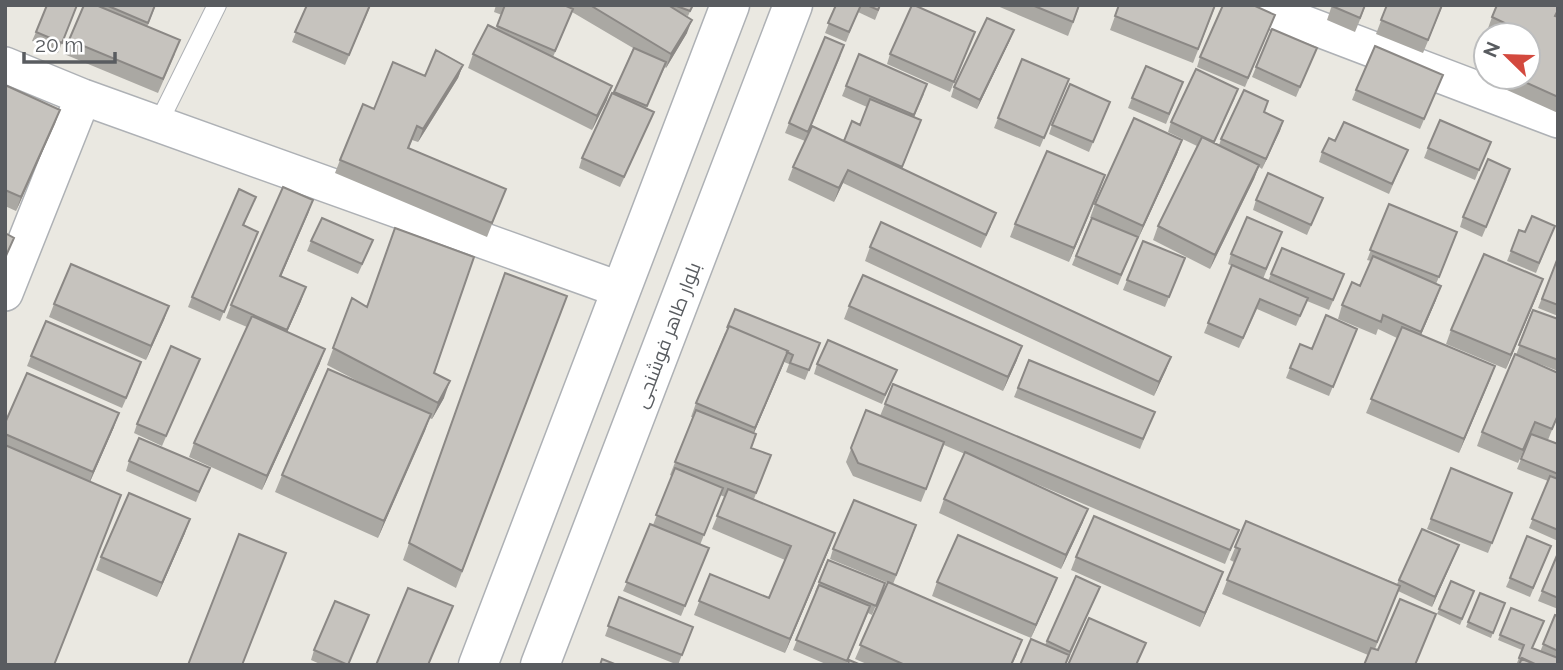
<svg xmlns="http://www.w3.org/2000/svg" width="1563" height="670" font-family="Raleway,Cairo,sans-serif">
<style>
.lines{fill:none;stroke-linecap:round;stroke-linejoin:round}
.service-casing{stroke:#aeb1b5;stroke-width:20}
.minor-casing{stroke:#aeb1b5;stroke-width:38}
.tertiary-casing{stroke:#aeb1b5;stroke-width:41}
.service{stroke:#fff;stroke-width:18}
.minor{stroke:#fff;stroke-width:35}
.tertiary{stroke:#fff;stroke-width:38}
.wall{fill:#aaa8a3}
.shaded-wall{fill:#8b8885}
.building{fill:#c6c3be;stroke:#8b8885;stroke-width:2}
.labels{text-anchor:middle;stroke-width:5;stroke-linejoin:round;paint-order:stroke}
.street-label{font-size:19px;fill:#595c60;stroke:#fff}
</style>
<rect width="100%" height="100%" fill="#eae8e1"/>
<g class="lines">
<!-- service casing -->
<g class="service-casing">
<path id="service" d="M158,124L217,5"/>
</g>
<!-- minor casing -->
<g class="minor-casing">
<path id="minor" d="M1256,5L1558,120
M5,65L83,97L621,290
M5,293L83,97"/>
</g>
<!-- tertiary casing -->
<g class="tertiary-casing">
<path id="tertiary" d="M478,665L730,5
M540,665L793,5"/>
</g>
<!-- service -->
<use href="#service" class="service"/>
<!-- minor -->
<use href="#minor" class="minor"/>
<!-- tertiary -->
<use href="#tertiary" class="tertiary"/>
</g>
<!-- wall -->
<path class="wall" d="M77,5L58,53L32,41L36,32Z
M84,5H156L147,27L175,54L158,93L64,54Z
M307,5H371L345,65L292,42Z
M496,5H693L688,16L683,14L687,33L666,68L665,67L646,108L650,121L620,187L579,168L582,158L614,93L633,48L572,12L553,57L607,100L592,130L468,68L473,54L496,29L502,15L494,12Z
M836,5H881L875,20L858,12L846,42L825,33Z
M995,5H1080L1068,36Z
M1119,5H1216L1193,63L1110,30Z
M1332,5H1366L1355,32L1327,20Z
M1387,5H1443L1423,53L1376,34Z
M1275,15L1245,87L1197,67L1200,57Z
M1492,17H1558V113L1489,82L1491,77H1528V35H1496L1487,31Z
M975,32L950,92L887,64L890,54Z
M1010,40L977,109L951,97L954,87Z
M1317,48L1296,97L1252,77L1256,67Z
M841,55L805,141L785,133L789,123Z
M463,65L458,78L418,142L412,140L409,148L506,189L487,237L335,173L340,160L374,109L425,76Z
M1443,75L1420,129L1352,100L1356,90Z
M1183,82L1166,124L1128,108L1132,98Z
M5,85L60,110L16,211L5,206Z
M846,86L924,94L914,117L921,120L902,168L991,226L981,248L843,183L834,202L788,180L793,167L844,141L860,125L867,107L842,96Z
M1065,89L1040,147L994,128L998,118Z
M1235,98L1214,143L1219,145L1221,139L1264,112L1283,121L1262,169L1259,167L1254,179L1210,269L1153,240L1158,226L1197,146L1168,132L1171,122Z
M1110,102L1089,152L1049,134L1052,125Z
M1182,140L1177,154L1138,239H1137L1118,285L1072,265L1091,218H1090L1095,204Z
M1335,141L1408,150L1389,194L1319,162L1322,152Z
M1428,148L1487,151L1475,180L1424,158Z
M1105,175L1069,262L1010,237L1015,224Z
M1507,179L1482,237L1460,227L1463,217Z
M256,197L244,225L258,232L220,321L188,307L192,297Z
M1323,198L1307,235L1253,210L1256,200Z
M313,200L281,277L301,301L287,332L320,363L262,490L189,457L194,443L247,327L226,318L231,305Z
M1389,204L1454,241L1436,284V300L1421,335L1495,366L1459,453L1366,413L1397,338L1378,329L1376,335L1338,319L1342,305L1360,286L1371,261L1367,260Z
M1555,226L1536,273L1507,261L1511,251L1525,232Z
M1282,232L1263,279L1268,281L1282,248L1341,283L1329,310L1307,301L1296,326L1257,309L1239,348L1204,333L1232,266L1228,264L1231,254Z
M311,241L369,250L358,274L307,251Z
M1143,241L1185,258L1165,307L1123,290Z
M870,247L1171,357L1154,396L865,261Z
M1557,260L1558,261V316L1538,308Z
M505,273L567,296L456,588L403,560Z
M1538,293L1506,369L1446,344L1451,330Z
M352,298L434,373L444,398L432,419L429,418L378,538L275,492L282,475L369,387L327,365Z
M54,304L169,306L146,360L49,317Z
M849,306L1017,360L1003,391L844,319Z
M1533,310L1558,319V371L1516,355Z
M1357,329L1329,396L1286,378L1290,368L1312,349Z
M725,333L820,343L805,380L786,372L789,364L784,362L754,433L751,448L771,455L754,499L830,547L785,653L694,615L710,574L769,598L785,560L712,529L725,497L720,495L700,545L709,548L681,616L623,591L653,525L672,476L670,475L693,417H691L696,403Z
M31,356L138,372L122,408L27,366Z
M200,359L162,446L134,433L137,424Z
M1029,360L1151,422L1140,449L1014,397Z
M817,364L897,370L882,404L814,374Z
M1558,373V421L1556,420L1548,440L1558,444V541L1529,528L1548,481L1517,469L1530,436L1518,463L1477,446L1482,432Z
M885,404L1239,530L1225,564L1013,474L1083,522L1061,569L939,513L944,499L965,454L944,445L921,502L853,476L846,462L866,410L880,416Z
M5,423L114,427L90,482L5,665Z
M129,461L210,468L196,502L126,471Z
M1451,468L1512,493L1488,553L1427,529Z
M1246,521L1397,584L1422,529L1459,545L1432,607L1398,591L1375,649L1378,650L1400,599L1436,614L1415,665H1364L1368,655L1222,594L1234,562L1230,560Z
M185,533L157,597L96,570L101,557Z
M913,535L893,584L1017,654L1012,665H869L855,659L888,583L830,559L833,549Z
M1558,553V609L1538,601Z
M1547,556L1530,597L1506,587L1510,578Z
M1076,557L1223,572L1200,627L1071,570Z
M1076,576L1100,587L1066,665H1020L1045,645Z
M1057,578L1031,638L932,596L937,582Z
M1451,581L1474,591L1460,625L1437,614Z
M819,582L885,583L872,615L868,613L846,665H828L793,650L816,592H815Z
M1480,593L1505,603L1491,638L1466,627Z
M619,597L693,627L678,665L605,636Z
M1511,608L1532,649L1540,652L1555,615L1558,616V665L1517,663L1522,650L1498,640Z
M365,625L348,665H322L311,660L314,650Z"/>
<!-- shaded-wall -->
<path class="shaded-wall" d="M692,20L687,33L666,68L671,54Z
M1014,30L1010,40L977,109L980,100Z
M463,65L458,78L418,142L423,129Z
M612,86L607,100L592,130L597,116Z
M60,110L55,124L16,211L21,197Z
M1283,121L1280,131L1262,169L1266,159Z
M1182,140L1177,154L1138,239L1143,226Z
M1259,165L1254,179L1210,269L1215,255Z
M848,170L843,183L834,202L839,188Z
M1105,175L1100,189L1069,262L1074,248Z
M313,200L308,214L275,290L280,276Z
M1543,279L1538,293L1506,369L1511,355Z
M1441,286L1436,300L1416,346L1421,332Z
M306,287L301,301L282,343L287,330Z
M169,306L164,320L146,360L151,346Z
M1022,346L1017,360L1003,391L1008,377Z
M325,349L320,363L262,490L267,476Z
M788,351L783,365L750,442L755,428Z
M1171,357L1166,370L1154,396L1159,382Z
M1495,366L1490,380L1459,453L1464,439Z
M450,381L444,398L432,419L438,403Z
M119,413L114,427L88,486L93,472Z
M431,414L425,431L378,538L384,521Z
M1088,509L1083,522L1061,569L1066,555Z
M190,519L185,533L157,597L162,583Z
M835,533L830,547L785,653L790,639Z
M1459,545L1455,555L1432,607L1435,597Z
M1223,572L1218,586L1200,627L1205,613Z
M1057,578L1052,591L1031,638L1036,625Z
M1100,587L1096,596L1065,665L1070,652Z"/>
<!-- building -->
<path class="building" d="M47,5H77L62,43L36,32Z
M84,5H96L180,40L163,79L69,40Z
M106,5H155L148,23Z
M307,5H370L349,55L295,32Z
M505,5H564L573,9L555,51L497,26Z
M590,5H668L692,20L671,54Z
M674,5H693L690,11Z
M836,5H861L849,32L828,23Z
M867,5H880L878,10Z
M912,5H914L975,32L954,82L890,54Z
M1032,5H1079L1073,22Z
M1119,5H1215L1198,49L1115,16Z
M1223,5H1253L1275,15L1248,78L1200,57Z
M1332,5H1365L1360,18L1332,6Z
M1387,5H1442L1428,40L1381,20Z
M1497,5H1558V10L1555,16L1558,17V97L1514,77H1528V35H1509L1513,27L1492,17Z
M987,18L1014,30L980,100L954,87Z
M488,25L612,86L597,116L473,54Z
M1272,29L1317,48L1300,87L1256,67Z
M825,37L844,45L808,132L789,123Z
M1375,46L1443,75L1424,119L1356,90Z
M634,48L666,62L647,106L614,92Z
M436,50L463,65L423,129L417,126L408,148L506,189L492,223L340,160L363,104L374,109L393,62L425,76Z
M859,54L927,84L914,115L846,86Z
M1022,59L1069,79L1044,138L998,118Z
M1146,66L1183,82L1169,114L1132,98Z
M1196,69L1238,89L1214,142L1171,122Z
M1070,84L1110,102L1093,142L1052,125Z
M5,85L60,110L21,197L5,190Z
M1244,90L1268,101L1264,112L1283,121L1266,159L1221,139Z
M612,93L654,112L624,177L582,158Z
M870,99L921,120L902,167L844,141L852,121L860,125Z
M1134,118L1182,140L1143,226L1095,204Z
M1440,120L1491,142L1479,170L1428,148Z
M1344,122L1408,150L1392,184L1322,152L1329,138L1335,141Z
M812,126L996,213L986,235L848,170L839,188L793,167Z
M1202,137L1259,165L1215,255L1158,226Z
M1047,151L1105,175L1074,248L1015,224Z
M1488,159L1510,169L1486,227L1463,217Z
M1268,173L1323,198L1311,225L1256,200Z
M283,187L313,200L280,276L306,287L287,330L231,305Z
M239,189L256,197L243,225L258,232L224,312L192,297Z
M1389,204L1457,232L1439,277L1370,250Z
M1532,216L1555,226L1539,263L1511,251L1519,230L1525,232Z
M1247,217L1282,232L1266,269L1231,254Z
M322,218L373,240L362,264L311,241Z
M1092,218L1138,237L1121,275L1076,256Z
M881,222L1171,357L1159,382L870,247Z
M395,228L474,257L434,373L450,381L438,403L333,348L352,298L367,307Z
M5,233L14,238L5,258Z
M1143,241L1185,258L1169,297L1127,280Z
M1282,248L1344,274L1333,300L1271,274Z
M1484,254L1543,279L1511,355L1451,330Z
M1373,256L1441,286L1421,332L1383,315L1381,322L1342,305L1352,282L1360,286Z
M1557,260L1558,261V305L1542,299Z
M71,264L169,306L151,346L54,304Z
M1232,265L1308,298L1300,316L1260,299L1243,338L1208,323Z
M505,273L567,296L462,571L409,543Z
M863,275L1022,346L1008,377L849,306Z
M735,309L820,343L809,370L790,363L793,355L787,352L788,351L729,326L727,328Z
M1533,310L1558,319V360L1519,345Z
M1326,315L1357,329L1333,387L1290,368L1300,344L1312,349Z
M252,316L325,349L267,476L194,443Z
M46,321L141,362L126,398L31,356Z
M729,326L788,351L755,428L696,403Z
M1402,327L1495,366L1464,439L1371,399Z
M828,340L897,370L885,395L817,364Z
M171,346L200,359L166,436L137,424Z
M1515,354L1558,373V415L1552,429L1535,422L1523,450L1482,432Z
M1029,360L1155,412L1143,439L1018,388Z
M328,369L431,414L384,521L282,475Z
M27,373L119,413L93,472L5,434V423Z
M893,384L1239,530L1230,550L885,404Z
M696,410L756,434L751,448L771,455L756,493L675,462Z
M866,410L944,442L926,489L858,463L851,448Z
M1531,434L1558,444V474L1521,459Z
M139,438L210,468L199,492L129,461Z
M5,445L121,495L54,665H5Z
M965,452L1088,509L1066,555L944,499Z
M675,468L723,488L704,535L656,515Z
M1451,468L1512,493L1492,543L1431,519Z
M1550,476L1558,479V530L1532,519Z
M728,489L835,533L790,639L699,601L710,574L769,598L791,546L717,516Z
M129,493L190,519L162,583L101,557Z
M854,500L916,525L896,575L833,549Z
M1094,516L1223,572L1205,613L1076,557Z
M1246,521L1400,586L1377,642L1227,580L1240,549L1235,547Z
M650,524L709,548L685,606L626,582Z
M1422,529L1459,545L1435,597L1399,580Z
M239,534L286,553L242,665H188Z
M958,535L1057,578L1036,625L937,582Z
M1527,536L1551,546L1533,588L1510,578Z
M1558,553V598L1542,591Z
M828,560L885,583L876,606L819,582Z
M1076,576L1100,587L1070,652L1047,641Z
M1451,581L1474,591L1462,619L1439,609Z
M888,582L1022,640L1011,665H905L860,645Z
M819,585L870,606L847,661L796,640Z
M408,588L453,606L428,665H376Z
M1480,593L1505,603L1493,633L1468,622Z
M619,597L693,627L682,655L608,626Z
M1400,599L1436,614L1415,665H1364L1371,648L1378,650Z
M335,601L369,615L348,665L314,650Z
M1511,608L1544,621L1532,648L1558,658V665H1537L1519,658L1524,645L1500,635Z
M1555,615L1558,616V651L1543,644Z
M1089,618L1146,643L1136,665H1068Z
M1031,639L1069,655L1065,665H1020Z
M1522,658L1537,665H1519Z
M602,659L617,665H600Z
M849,660L861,665H848Z"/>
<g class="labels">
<!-- street labels -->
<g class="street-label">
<text transform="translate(667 335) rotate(-69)" y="7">بلوار طاهر فوشنجی</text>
</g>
</g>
<!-- border -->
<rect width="1563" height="670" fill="none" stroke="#595c60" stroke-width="14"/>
<!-- north arrow -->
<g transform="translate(1507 56) rotate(293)"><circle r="33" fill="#ffffff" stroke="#bdbebf" stroke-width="2"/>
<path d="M0-5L12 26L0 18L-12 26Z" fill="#d3493e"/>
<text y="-10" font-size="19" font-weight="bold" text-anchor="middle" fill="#595c60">N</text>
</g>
<!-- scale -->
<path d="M24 52v10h91v-10" fill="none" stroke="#595c60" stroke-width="3.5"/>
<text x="35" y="52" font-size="21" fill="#595c60" stroke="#ffffff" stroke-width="5" paint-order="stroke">20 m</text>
</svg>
